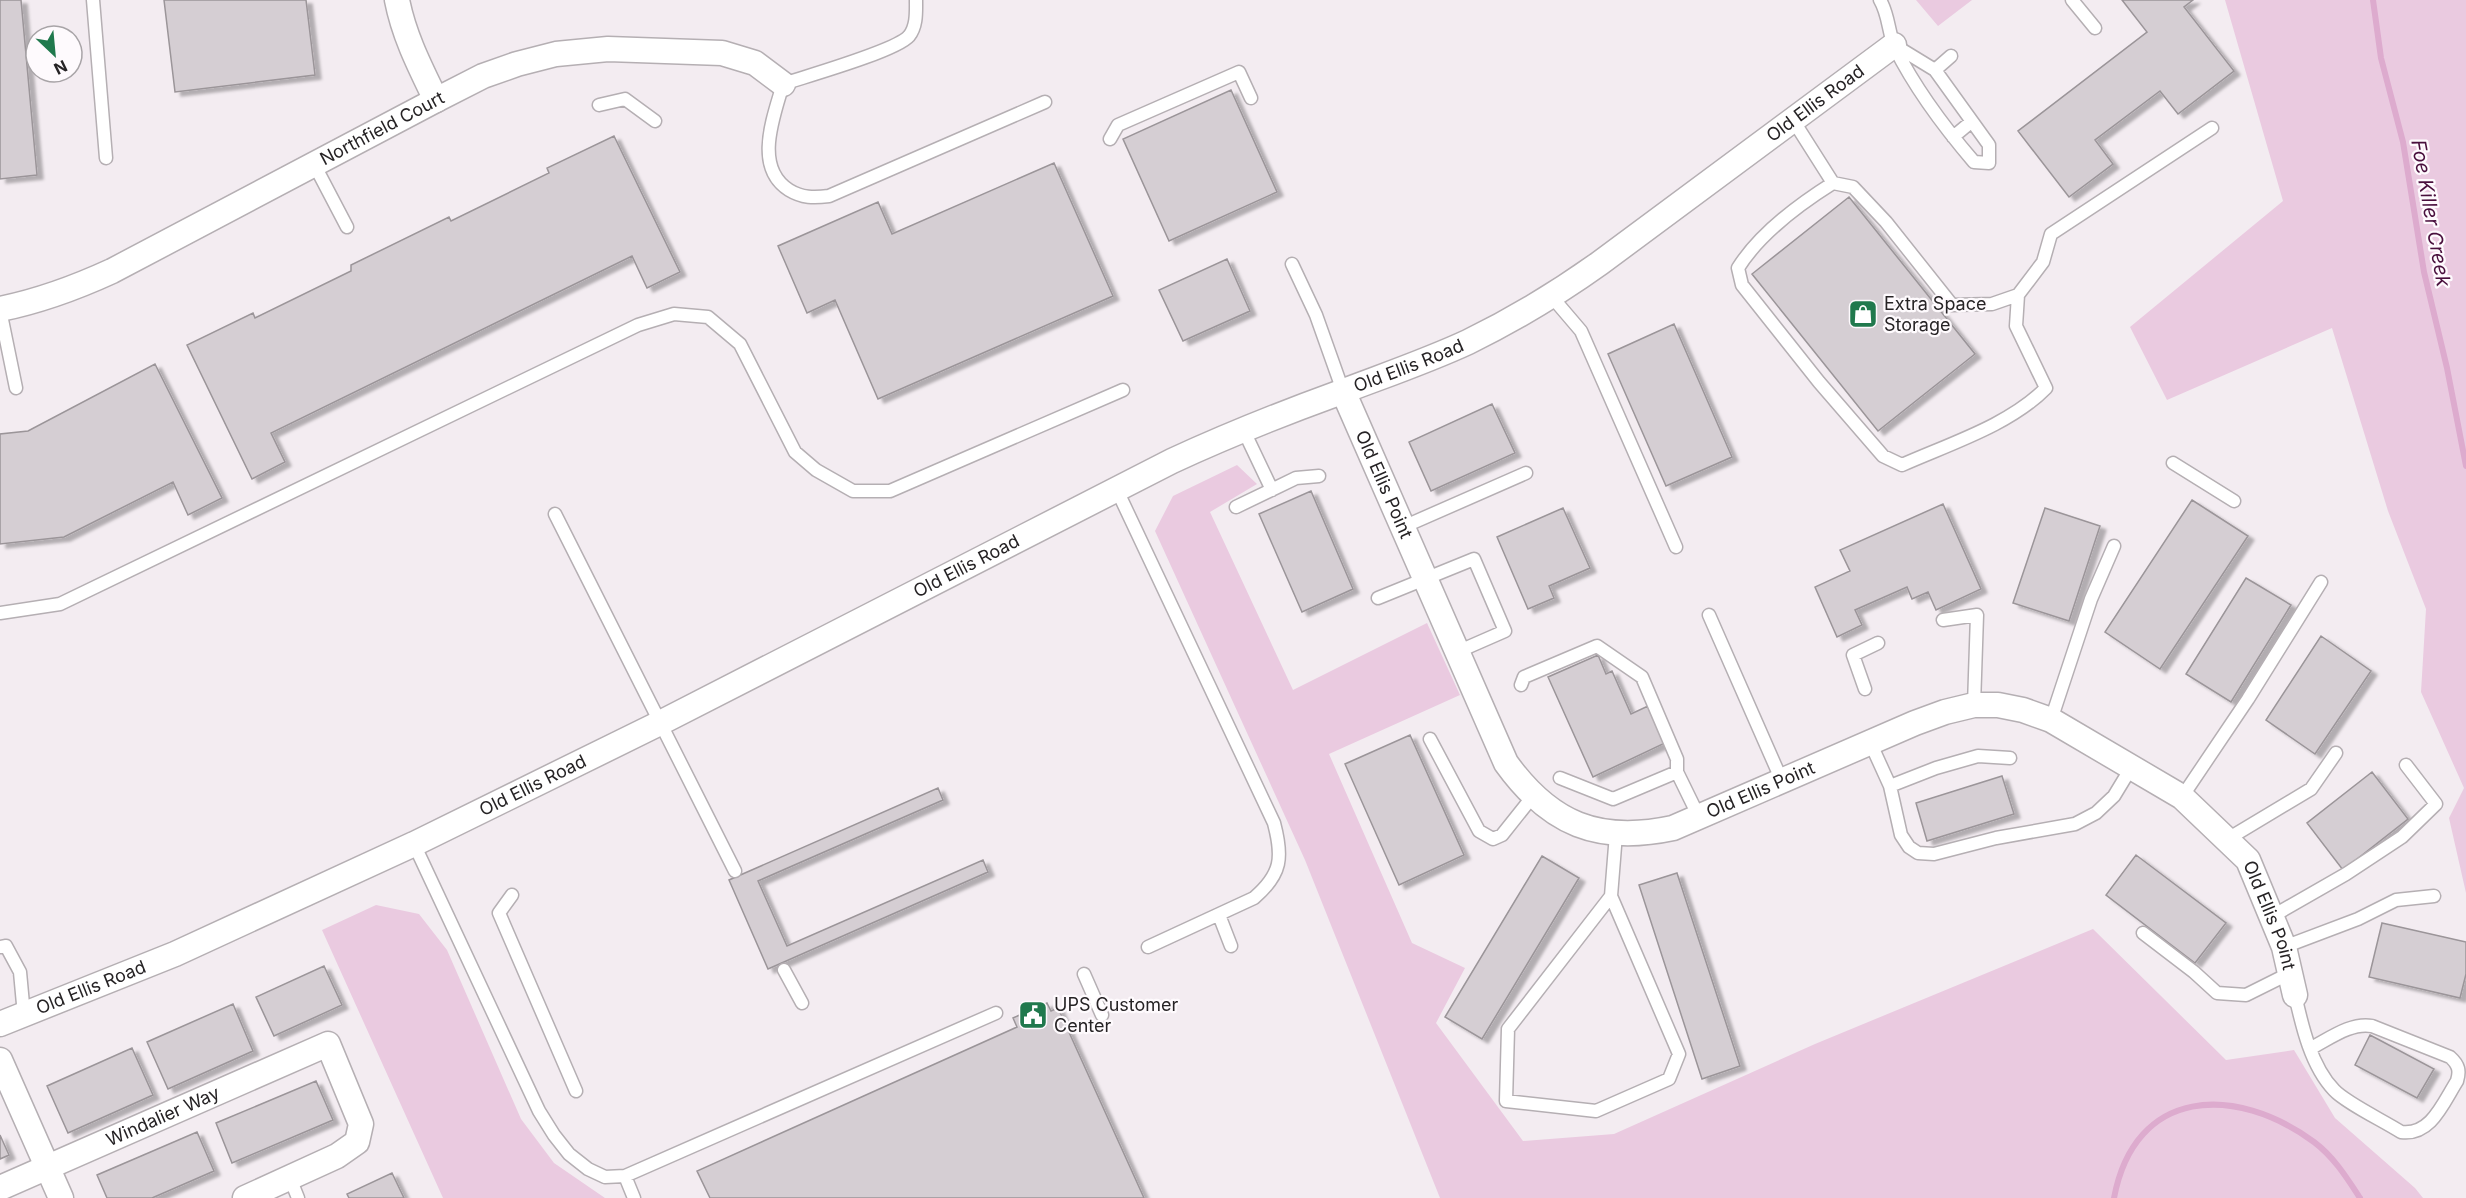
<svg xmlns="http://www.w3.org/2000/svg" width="2466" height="1198" font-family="Inter,sans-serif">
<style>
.green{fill:#eacae0}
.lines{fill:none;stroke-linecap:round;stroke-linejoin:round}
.stream{stroke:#ddabce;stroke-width:6}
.building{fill:#d5ced3;stroke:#9b9599;stroke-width:1.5;filter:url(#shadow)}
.service-casing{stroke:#b5afb3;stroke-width:15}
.minor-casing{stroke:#b5afb3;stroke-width:27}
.service{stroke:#fff;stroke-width:12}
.minor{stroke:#fff;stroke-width:24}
.labels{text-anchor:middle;stroke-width:4.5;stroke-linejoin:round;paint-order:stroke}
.street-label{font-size:18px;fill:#262325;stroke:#fefafd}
.poi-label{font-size:18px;fill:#262325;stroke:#fefafd;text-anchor:start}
.water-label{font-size:20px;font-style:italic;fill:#490f3d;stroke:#fefafd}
</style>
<defs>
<filter id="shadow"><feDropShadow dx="6" dy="4" stdDeviation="1.5" flood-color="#0004"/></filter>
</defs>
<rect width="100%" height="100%" fill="#f3ecf1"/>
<!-- green -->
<path class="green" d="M1916,0H1972L1938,26Z
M2225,0H2466V893L2449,818L2464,788L2421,692L2426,609L2388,511L2332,328L2167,400L2130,327L2283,201Z
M1237,465L1257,484L1210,512L1293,690L1427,623L1460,695L1329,754L1412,943L1465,968L1436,1023L1523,1141L1614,1134L1815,1044L2093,929L2226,1060L2294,1050L2335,1118L2415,1188L2423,1198H1440L1305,860L1155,531L1173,496Z
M376,905L419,914L447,950L521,1119L554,1163L605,1198H443L322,930Z"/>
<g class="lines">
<!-- stream -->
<path class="stream" d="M2373,0L2381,58L2403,142L2424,272L2447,368L2466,466
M2114,1198C2135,1087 2235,1084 2314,1142C2334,1157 2347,1178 2360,1198"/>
</g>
<!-- building -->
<path class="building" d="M0,0H21L37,175L0,179Z
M164,0H306L315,75L175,92Z
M2122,0H2193L2184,7L2234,71L2178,114L2160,91L2095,140L2113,164L2069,197L2018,131L2147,32Z
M1231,90L1277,192L1169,241L1123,139Z
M614,136L680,272L647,288L632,256L271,433L285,462L252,479L187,345L253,313L255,318L351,271V265L449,217L451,221L549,173L547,168Z
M1054,163L1113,296L878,399L835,300L807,313L778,246L878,202L892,234Z
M1849,197L1975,354L1878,431L1752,274Z
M1227,259L1250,311L1183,341L1159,290Z
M1674,324L1732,457L1666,486L1608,354Z
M155,364L222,498L188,515L173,482L64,537L0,544V434L28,431Z
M1492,404L1515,453L1431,491L1409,442Z
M1311,491L1353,589L1302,612L1259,514Z
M2192,500L2248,536L2160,669L2105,632Z
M1943,504L1981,589L1936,610L1928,592L1912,599L1907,587L1855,610L1862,625L1837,637L1815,587L1850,571L1840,550Z
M1563,508L1590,568L1549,586L1554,598L1528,609L1497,537Z
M2045,508L2100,526L2069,621L2013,603Z
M2246,578L2291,605L2231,702L2186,674Z
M2321,636L2371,671L2315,754L2266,720Z
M1598,655L1606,674L1612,671L1631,714L1648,706L1665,743L1593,777L1548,677Z
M1410,735L1464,855L1399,885L1345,764Z
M2372,772L2408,819L2343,870L2307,823Z
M2002,776L2014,814L1927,841L1916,803Z
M938,788L943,800L758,881L787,946L983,860L988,872L768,969L729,880Z
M2136,855L2226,923L2195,963L2106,895Z
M1542,856L1579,878L1482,1039L1445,1017Z
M1677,873L1740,1066L1702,1079L1639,885Z
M2382,923L2466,942V974L2460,998L2369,977Z
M324,966L342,1005L274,1036L256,997Z
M1047,1003L1051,1011L1058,1008L1144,1198H710L697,1171L1017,1027L1013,1018Z
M233,1004L253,1051L168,1089L147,1042Z
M2370,1035L2434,1069L2417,1098L2355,1065Z
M132,1048L153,1095L68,1133L47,1086Z
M316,1081L333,1120L232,1163L216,1123Z
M197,1132L214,1171L152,1198H107L97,1175Z
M0,1135L9,1155L0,1159Z
M392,1173L404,1198H349L347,1194Z"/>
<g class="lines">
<!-- service casing -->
<g class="service-casing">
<path id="service" d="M93,0L106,158
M916,0C916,12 917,26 909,36C896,51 807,76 783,84C774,116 753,167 789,190C802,198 814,198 829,196L1045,102
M1880,0C1889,15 1888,32 1895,48C1916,90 1944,127 1974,162L1989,163V145L1935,70L1894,45
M2072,0L2095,28
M1935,70L1951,56
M599,105L625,99L655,121
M1793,120L1833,183
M1953,137L1971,122
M1110,139L1118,125L1239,72L1251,98
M314,164L347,227
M1292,264L1316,315L1343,391
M2018,295L1992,304L1952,305L1886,222L1853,187L1833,183C1798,205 1760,233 1738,268L1742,285L1819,382L1883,456L1902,465C1949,444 2010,425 2046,388L2016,326L2018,295L2043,262L2051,234L2212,128
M1552,297L1581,331L1676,547
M0,310L16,388
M1243,429L1272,490
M2173,463L2234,501
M1116,488L1274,823C1283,857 1282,874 1254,898L1148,947
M1236,507L1296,478L1319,476
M555,514L735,871
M1403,527L1526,473
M1378,598L1474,559L1505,631L1457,652
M0,613L60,604L638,325L674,314L708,317L740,344L795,452L816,470L853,491H890L1123,390
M1709,615L1782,781
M1943,620L1977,615L1974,705
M1521,685L1524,677L1597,646L1642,677L1677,759V772L1699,817
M1865,689L1853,655L1878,643
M2051,720L2091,599L2114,546
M1430,739L1479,831L1493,839L1502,835L1533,796
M1870,742L1890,786L1936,768L1978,756L2010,758
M1560,778L1613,799L1677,772
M1890,786L1901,835L1909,847L1918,853L1934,854L1996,838L2075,824L2096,813L2114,796L2131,768
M2182,797L2248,699L2321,582
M2226,840L2311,789L2336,753
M414,844L539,1111L554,1135L569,1154L588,1169L605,1177L625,1176L996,1013
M512,895L499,913L576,1091
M1611,896L1679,1054L1669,1079L1596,1111L1506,1101L1508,1029L1611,896L1616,834
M1219,915L1231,946
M2271,917L2346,874L2402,837L2436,804L2406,765
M2143,933L2194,972L2217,993L2246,995L2290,973
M0,947L6,946L20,972L24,1015
M2284,947L2358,919L2396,900L2434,896
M784,970L802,1003
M1084,974L1102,1015
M2295,995C2302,1026 2311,1066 2334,1090C2346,1103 2384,1121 2401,1132C2431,1136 2443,1103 2457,1081C2460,1071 2459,1065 2450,1057L2372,1026C2351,1022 2329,1039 2311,1048
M625,1176L634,1198
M290,1178L298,1198"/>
</g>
<!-- minor casing -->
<g class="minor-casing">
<g id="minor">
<path d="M397,0C404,36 420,67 436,100"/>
<path id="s1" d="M0,309C40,301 75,288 112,271L436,100L483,76L517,64L556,54L608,49L722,53L755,63L783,84"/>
<path id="s2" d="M1343,391L1506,763C1550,824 1598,844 1673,828L1915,723L1945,712L1974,705H1998L2023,710L2051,720L2182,797L2248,860L2284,947L2295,995"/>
<path id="s3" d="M0,1024L175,954L414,844L660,723L1172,461C1226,436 1281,414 1336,394C1380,377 1425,362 1468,342C1515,319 1558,293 1600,263L1894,45"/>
<path d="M0,1060L61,1198"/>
<path id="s4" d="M0,1188L328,1044L361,1124L357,1142L337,1156L245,1198"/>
</g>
</g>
<!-- service -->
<use href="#service" class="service"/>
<!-- minor -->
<use href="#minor" class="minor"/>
</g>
<!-- icons -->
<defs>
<g id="shop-square" transform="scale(1.5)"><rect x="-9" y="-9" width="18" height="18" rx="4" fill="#20794d" stroke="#fefafd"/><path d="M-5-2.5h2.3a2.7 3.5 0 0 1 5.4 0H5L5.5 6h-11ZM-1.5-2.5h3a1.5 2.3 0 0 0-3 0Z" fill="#fff"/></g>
<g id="civic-square" transform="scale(1.5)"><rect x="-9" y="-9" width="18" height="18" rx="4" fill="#20794d" stroke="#fefafd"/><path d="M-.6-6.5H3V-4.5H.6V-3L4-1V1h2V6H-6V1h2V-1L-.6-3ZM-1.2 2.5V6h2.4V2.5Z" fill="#fff"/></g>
</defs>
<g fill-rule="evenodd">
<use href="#shop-square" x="1863" y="314"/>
<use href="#civic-square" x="1033" y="1015"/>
</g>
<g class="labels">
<!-- street labels -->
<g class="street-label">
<text dy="6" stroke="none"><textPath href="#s3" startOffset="2042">Old Ellis Road</textPath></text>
<text dy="6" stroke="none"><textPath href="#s1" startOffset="424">Northfield Court</textPath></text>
<text dy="6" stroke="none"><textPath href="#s3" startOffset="1556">Old Ellis Road</textPath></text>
<text dy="6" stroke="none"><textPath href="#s2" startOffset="102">Old Ellis Point</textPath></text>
<text dy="6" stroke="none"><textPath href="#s3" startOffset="1070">Old Ellis Road</textPath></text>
<text dy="6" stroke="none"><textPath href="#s3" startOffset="584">Old Ellis Road</textPath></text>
<text dy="6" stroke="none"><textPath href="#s2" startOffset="694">Old Ellis Point</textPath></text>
<text dy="6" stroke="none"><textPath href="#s2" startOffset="1306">Old Ellis Point</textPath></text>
<text dy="6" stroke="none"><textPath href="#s3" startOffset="98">Old Ellis Road</textPath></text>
<text dy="6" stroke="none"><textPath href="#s4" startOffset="178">Windalier Way</textPath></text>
</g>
<!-- poi labels -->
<g class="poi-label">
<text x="1884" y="310">Extra Space<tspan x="1884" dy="21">Storage</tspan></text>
<text x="1054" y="1011">UPS Customer<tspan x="1054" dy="21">Center</tspan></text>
</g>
<!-- water labels -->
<g class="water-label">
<text transform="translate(2431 213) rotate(80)" y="7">Foe Killer Creek</text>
</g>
</g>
<!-- north arrow -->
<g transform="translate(54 54) rotate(154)"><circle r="28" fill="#fefafd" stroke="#a8a4a7" stroke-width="1.5"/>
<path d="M0-4.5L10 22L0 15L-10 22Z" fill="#20794d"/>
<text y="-9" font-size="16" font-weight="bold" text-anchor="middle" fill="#262325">N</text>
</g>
</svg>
